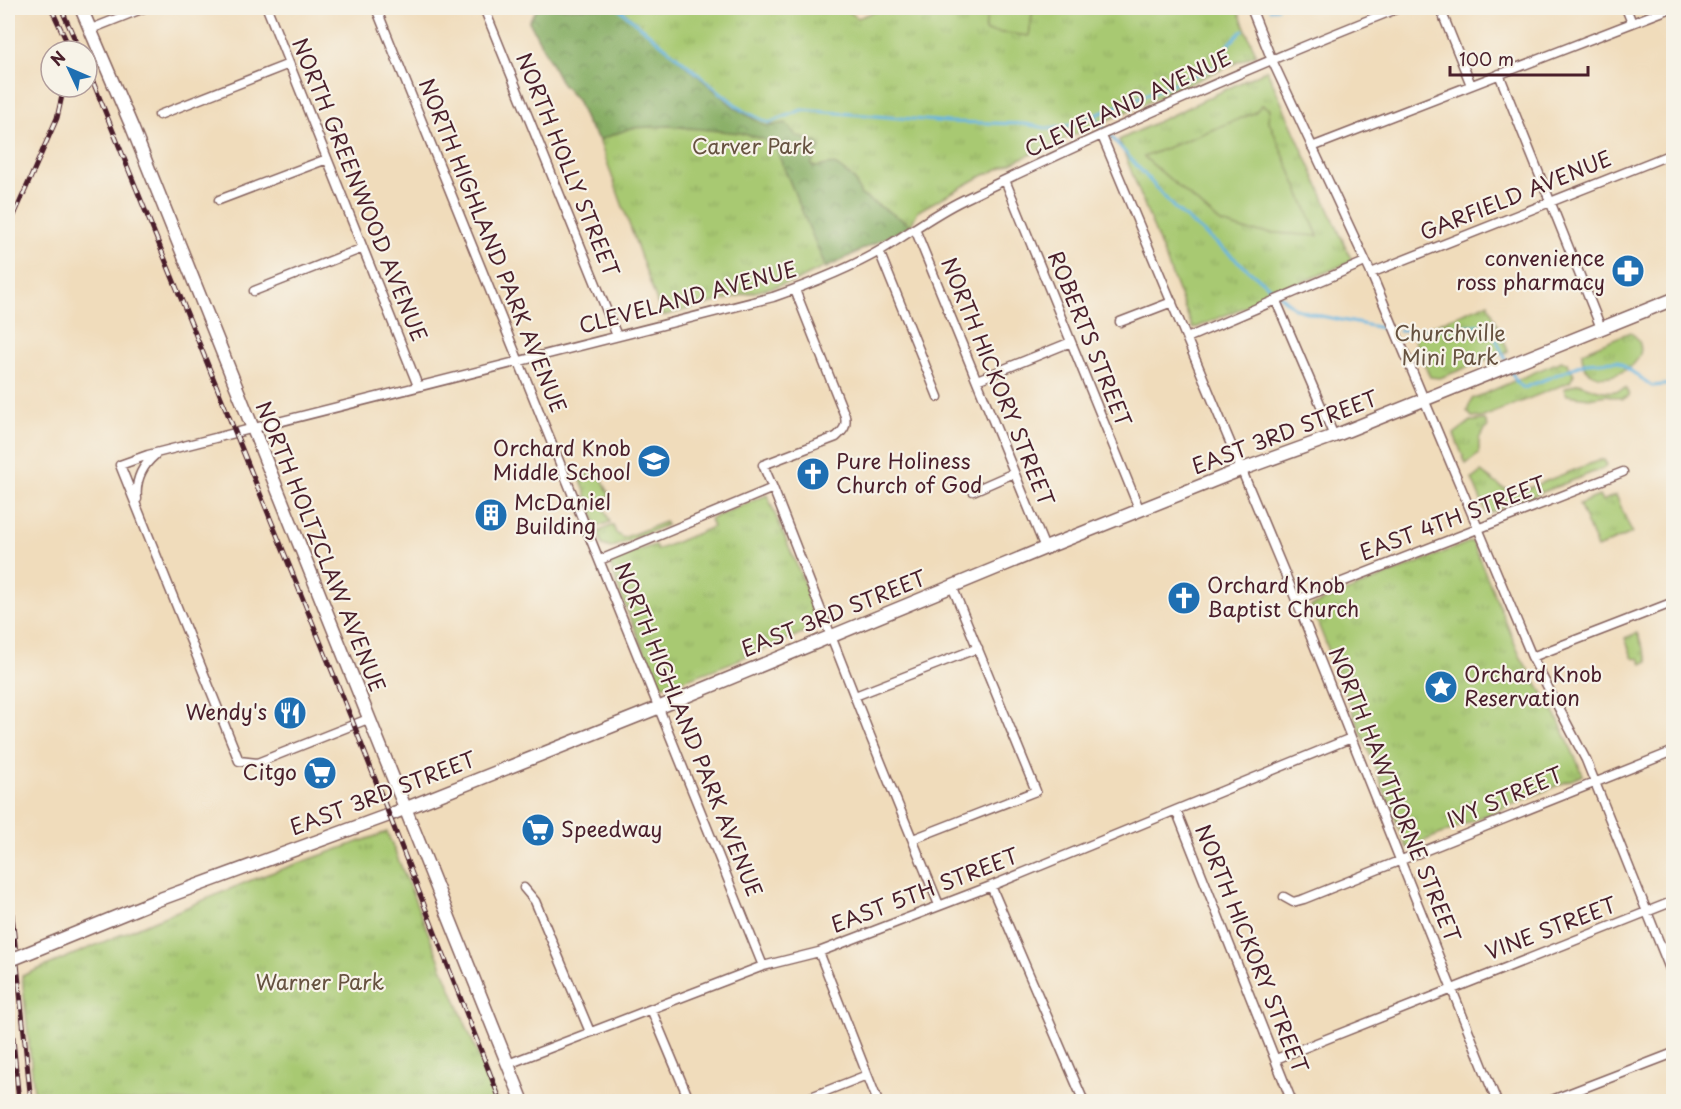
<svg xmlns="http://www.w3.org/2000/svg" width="1681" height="1109" font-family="'Playpen Sans',sans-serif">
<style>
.grass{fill:url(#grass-tufts);stroke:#79744e;stroke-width:1.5}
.forest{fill:url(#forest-crowns);stroke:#686648;stroke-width:1.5}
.pitch{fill:#a8c972;stroke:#79744e;stroke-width:1.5}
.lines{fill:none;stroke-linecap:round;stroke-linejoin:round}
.stream{stroke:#67b6e1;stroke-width:3}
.street-casing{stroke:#84615d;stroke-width:11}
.secondary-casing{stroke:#84615d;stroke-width:15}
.street{stroke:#fff;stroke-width:8}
.secondary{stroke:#fff;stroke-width:12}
.rail-casing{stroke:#4a1f2b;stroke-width:5}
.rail{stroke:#f7f3e8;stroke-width:3;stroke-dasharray:9;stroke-linecap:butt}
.secondary-bridge-casing{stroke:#84615d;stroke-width:15;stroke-linecap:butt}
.secondary-bridge{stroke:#fff;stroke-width:12}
.labels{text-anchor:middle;stroke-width:4.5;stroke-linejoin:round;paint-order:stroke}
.street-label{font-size:21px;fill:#4a1f2b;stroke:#f7f3e8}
.park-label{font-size:21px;fill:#665240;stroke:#f7f3e8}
.poi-label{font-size:21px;fill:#4a1f2b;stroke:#f7f3e8;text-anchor:start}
</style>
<defs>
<pattern id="grass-tufts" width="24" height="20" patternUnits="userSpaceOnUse" patternTransform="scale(1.5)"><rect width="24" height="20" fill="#a8c972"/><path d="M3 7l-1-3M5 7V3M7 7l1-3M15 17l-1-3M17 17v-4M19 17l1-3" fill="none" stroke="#92ac63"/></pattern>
<pattern id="forest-crowns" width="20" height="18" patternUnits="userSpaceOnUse" patternTransform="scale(1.5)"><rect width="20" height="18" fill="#86ad64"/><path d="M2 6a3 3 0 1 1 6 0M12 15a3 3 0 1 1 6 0" fill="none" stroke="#708c53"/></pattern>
</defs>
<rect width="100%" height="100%" fill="#f7f3e8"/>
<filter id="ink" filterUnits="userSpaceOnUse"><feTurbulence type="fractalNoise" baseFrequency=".0167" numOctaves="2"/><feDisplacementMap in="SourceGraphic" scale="12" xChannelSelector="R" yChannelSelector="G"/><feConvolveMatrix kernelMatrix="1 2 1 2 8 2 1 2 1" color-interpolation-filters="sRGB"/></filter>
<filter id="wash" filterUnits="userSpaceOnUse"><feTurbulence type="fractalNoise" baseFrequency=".008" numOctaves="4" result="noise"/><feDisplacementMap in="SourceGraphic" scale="24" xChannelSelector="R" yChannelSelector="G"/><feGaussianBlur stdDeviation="1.35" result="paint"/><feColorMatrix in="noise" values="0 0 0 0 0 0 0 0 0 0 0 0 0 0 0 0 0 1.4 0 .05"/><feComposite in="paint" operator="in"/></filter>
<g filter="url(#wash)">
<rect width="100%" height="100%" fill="#f0dcbb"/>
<!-- grass -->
<path class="grass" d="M538,8H844L858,18L884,8H1237L1256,54L980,177L918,211L911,225L796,281L662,316L599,140L586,122L577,100L562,84L529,21Z
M1267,70L1352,261L1193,329L1119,140Z
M1488,303L1508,351L1440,378L1430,377L1412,334Z
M1630,332C1671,361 1581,404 1582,352Z
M1561,361L1567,363L1574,374L1570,382L1481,418L1472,417L1467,411L1472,399Z
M1578,383C1594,389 1609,396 1626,388L1629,396L1623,399L1607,395L1589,398L1567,395L1564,389Z
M1485,420L1488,426L1479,439V454L1466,464L1454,434L1471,421Z
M1600,460H1604L1607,465L1604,468L1487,514L1472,479L1481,472L1503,488L1518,492Z
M598,470L610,496L601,501L610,522L597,527L580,477Z
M767,495L811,599L819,626C794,636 675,689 658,685L620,593L609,560L655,545L657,550L713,527L710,519Z
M1616,495L1632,533L1597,548L1579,504L1599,496L1602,501Z
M665,522L667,525L611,548L602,545L598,532L613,525L616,533L623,538Z
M1472,541L1520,656L1558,719L1583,775L1407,848L1311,606Z
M1637,633L1648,661L1642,664L1639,658L1635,659L1632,657L1625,638Z
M387,832L497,1101H35L22,976L254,879Z"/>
<!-- forest -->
<path class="forest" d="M538,8H620L735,108L766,126L786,123L797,136L818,143L820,148L811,165L815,167L834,164L854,179L861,195L911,225L826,268L776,149L763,139L740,133L669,126L631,128L599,140L586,122L577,100L562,84L529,21Z"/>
<!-- pitch -->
<path class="pitch" d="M988,8H1033L1029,36L985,31Z
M1262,105L1270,109L1268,119L1318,236L1248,231L1221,223L1144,157L1254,113Z"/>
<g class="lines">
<!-- stream -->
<path class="stream" d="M618,8L742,110L769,123L802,110L949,122L1025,124L1051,129L1071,125L1217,66L1229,44L1243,30
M1270,10L1277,8
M1093,116L1176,210L1296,309L1321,316L1392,330
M1399,331L1479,325L1491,328L1507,363
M1510,369L1517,383L1524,388L1585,363L1617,361L1652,386L1674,384"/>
</g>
</g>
<g filter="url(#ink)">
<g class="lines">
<!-- street casing -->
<g class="street-casing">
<path id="street" d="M267,8L418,386
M376,8L763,966
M484,8L617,336
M1251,8L1271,58L1371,273L1532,657L1586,760L1674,979
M1440,8L1471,85
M1626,8L1632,23
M91,29L144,8
M1499,74L1601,328
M159,115L289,64
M1102,136L1296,600L1497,1102
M1312,147L1671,8
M1005,180L1140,511
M219,200L327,159
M915,229L1045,548
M879,251L938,397
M1371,273L1674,153
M254,291L363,248
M1276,301L1334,436
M1120,322L1172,302
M1187,338L1365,262
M977,380L1071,342
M773,488L869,733L939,905
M973,491L1014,473
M137,499C135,481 141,467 155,455
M600,560L773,488L763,465L836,437C844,430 847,426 845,416L795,290
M1296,600L1623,472
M1532,657L1674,602
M855,696L978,648
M368,719L257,763L239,761L120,465L148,455L773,297C810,284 847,270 881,250C908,234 934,214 963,200C1106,131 1251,66 1399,8
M1176,810L1292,1102
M913,839L1036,791L952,586
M991,886L1084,1102
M524,888L535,901L590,1032
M1284,897L1293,902L1304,899L1674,751
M819,952L878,1102
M651,1009L690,1102
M1276,1059L1674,901
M508,1064L763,966L819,952L991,886L1351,738
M798,1102L867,1075
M1547,1102L1674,1053"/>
</g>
<!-- secondary casing -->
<g class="secondary-casing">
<path id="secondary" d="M81,8L132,127L523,1102
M155,901L389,815L660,707L1045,548L1240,470L1334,436L1674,299"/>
</g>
<!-- street -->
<use href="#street" class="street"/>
<!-- secondary -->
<use href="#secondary" class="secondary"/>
<!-- rail casing -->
<g class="rail-casing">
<path id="rail" d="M51,8L66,40V51
M61,8L80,51
M87,67L354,725L501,1102
M8,229L57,118L64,87
M8,875L31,1102
M8,986L19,1102"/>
</g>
<!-- rail -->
<use href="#rail" class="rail"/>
<!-- secondary-bridge casing -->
<g class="secondary-bridge-casing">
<path id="secondary-bridge" d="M8,961L155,901"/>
</g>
<!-- secondary-bridge -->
<use href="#secondary-bridge" class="secondary-bridge"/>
</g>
</g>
<!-- icons -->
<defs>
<g id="pharmacy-disc" transform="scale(1.725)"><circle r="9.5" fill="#1f6fb2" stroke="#f7f3e8"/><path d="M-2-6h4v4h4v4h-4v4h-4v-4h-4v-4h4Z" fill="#fff"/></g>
<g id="school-disc" transform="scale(1.725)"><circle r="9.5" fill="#1f6fb2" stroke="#f7f3e8"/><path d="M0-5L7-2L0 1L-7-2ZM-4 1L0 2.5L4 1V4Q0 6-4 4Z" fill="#fff"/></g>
<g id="church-disc" transform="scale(1.725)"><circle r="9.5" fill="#1f6fb2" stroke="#f7f3e8"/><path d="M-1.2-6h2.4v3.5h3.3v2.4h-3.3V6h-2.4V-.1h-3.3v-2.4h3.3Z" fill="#fff"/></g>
<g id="building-disc" transform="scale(1.725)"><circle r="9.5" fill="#1f6fb2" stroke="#f7f3e8"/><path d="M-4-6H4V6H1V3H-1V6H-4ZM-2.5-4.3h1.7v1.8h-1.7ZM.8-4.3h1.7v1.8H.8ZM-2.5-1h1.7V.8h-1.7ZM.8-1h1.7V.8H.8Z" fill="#fff"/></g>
<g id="sight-disc" transform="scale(1.725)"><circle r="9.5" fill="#1f6fb2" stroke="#f7f3e8"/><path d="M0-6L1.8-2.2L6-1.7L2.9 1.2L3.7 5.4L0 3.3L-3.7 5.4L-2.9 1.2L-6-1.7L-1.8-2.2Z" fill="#fff"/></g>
<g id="restaurant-disc" transform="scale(1.725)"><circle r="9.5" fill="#1f6fb2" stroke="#f7f3e8"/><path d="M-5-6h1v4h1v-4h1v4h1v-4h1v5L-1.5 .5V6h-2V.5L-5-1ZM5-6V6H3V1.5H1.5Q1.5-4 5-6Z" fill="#fff"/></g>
<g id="supermarket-disc" transform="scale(1.725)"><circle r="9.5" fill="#1f6fb2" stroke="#f7f3e8"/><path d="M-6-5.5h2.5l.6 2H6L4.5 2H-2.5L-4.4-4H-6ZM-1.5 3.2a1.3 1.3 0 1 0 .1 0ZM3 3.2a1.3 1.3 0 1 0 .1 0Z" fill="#fff"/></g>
</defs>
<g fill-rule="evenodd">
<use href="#pharmacy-disc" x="1628" y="271"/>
<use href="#school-disc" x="654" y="461"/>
<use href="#church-disc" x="813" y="474"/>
<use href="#building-disc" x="491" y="515"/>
<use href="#church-disc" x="1184" y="598"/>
<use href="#sight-disc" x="1441" y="687"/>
<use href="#restaurant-disc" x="290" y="713"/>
<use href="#supermarket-disc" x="320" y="773"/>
<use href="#supermarket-disc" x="538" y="830"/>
</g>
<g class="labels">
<!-- street labels -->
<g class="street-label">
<text transform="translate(1128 104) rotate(-25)" y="7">CLEVELAND AVENUE</text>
<text transform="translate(567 165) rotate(68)" y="7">NORTH HOLLY STREET</text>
<text transform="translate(359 190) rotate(68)" y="7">NORTH GREENWOOD AVENUE</text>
<text transform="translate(1516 196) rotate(-22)" y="7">GARFIELD AVENUE</text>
<text transform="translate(492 246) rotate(68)" y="7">NORTH HIGHLAND PARK AVENUE</text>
<text transform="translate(688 298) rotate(-15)" y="7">CLEVELAND AVENUE</text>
<text transform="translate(1089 339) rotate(68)" y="7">ROBERTS STREET</text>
<text transform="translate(997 382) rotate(68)" y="7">NORTH HICKORY STREET</text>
<text transform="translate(1285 433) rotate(-21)" y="7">EAST 3RD STREET</text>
<text transform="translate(1453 519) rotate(-21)" y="7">EAST 4TH STREET</text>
<text transform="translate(320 547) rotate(68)" y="7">NORTH HOLTZCLAW AVENUE</text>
<text transform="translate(834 614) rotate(-22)" y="7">EAST 3RD STREET</text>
<text transform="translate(688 730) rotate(68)" y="7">NORTH HIGHLAND PARK AVENUE</text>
<text transform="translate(383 794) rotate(-21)" y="7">EAST 3RD STREET</text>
<text transform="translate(1394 795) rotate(68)" y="7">NORTH HAWTHORNE STREET</text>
<text transform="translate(1505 798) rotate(-23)" y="7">IVY STREET</text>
<text transform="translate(925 891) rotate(-21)" y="7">EAST 5TH STREET</text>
<text transform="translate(1551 929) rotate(-21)" y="7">VINE STREET</text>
<text transform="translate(1251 949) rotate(68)" y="7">NORTH HICKORY STREET</text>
</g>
<!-- park labels -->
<g class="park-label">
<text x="753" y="154">Carver Park</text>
<text x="1450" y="341">Churchville<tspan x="1450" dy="24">Mini Park</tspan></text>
<text x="320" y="990">Warner Park</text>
</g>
<!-- poi labels -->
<g class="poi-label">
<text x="1605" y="266" text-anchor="end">convenience<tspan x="1605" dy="24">ross pharmacy</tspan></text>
<text x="631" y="456" text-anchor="end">Orchard Knob<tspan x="631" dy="24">Middle School</tspan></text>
<text x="836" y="469">Pure Holiness<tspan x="836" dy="24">Church of God</tspan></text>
<text x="514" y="510">McDaniel<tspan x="514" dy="24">Building</tspan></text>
<text x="1207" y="593">Orchard Knob<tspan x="1207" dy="24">Baptist Church</tspan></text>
<text x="1464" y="682">Orchard Knob<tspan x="1464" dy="24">Reservation</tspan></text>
<text x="267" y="720" text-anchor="end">Wendy's</text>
<text x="297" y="780" text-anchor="end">Citgo</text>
<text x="561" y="837">Speedway</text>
</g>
</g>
<!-- margin -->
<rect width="1681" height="1109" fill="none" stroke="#f7f3e8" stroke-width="30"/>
<!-- north arrow -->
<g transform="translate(69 69) rotate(314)"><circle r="28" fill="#f7f3e8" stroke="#b29e9c" stroke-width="1.5"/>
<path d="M0-4.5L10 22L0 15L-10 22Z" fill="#1f6fb2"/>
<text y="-9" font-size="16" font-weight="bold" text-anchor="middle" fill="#4a1f2b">N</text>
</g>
<!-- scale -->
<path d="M1450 66v9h138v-9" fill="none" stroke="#4a1f2b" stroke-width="3"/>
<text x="1459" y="66" font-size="18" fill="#4a1f2b" stroke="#f7f3e8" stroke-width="4.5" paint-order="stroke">100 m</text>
</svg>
